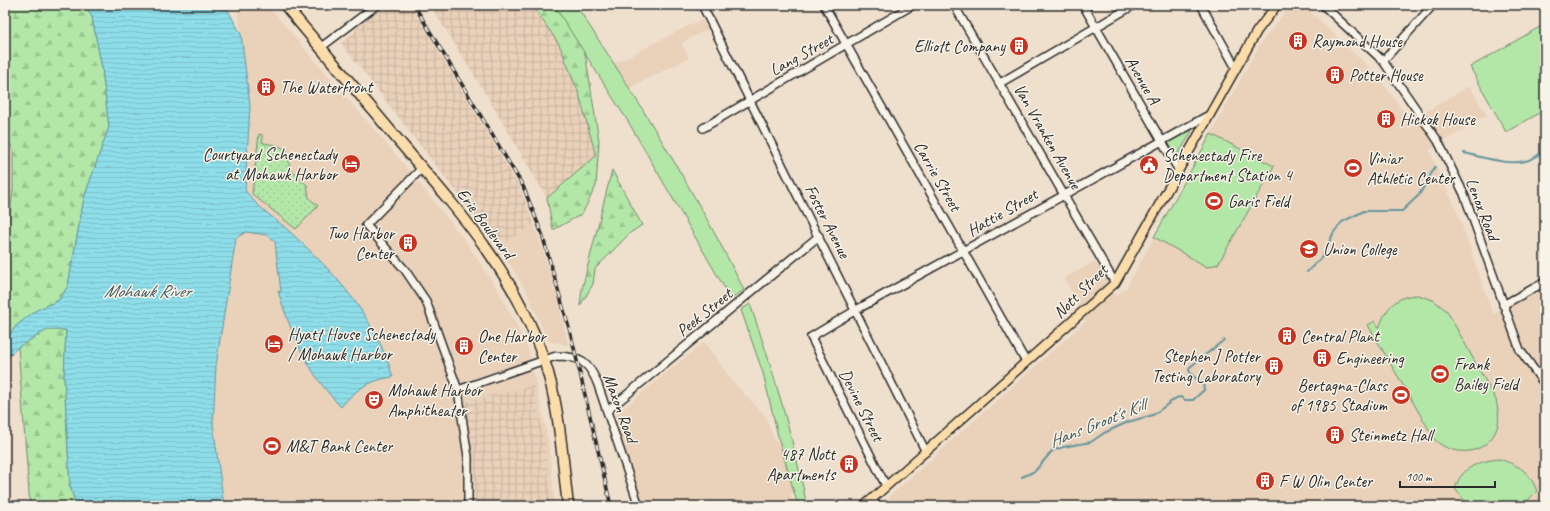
<svg xmlns="http://www.w3.org/2000/svg" width="1550" height="511" font-family="Caveat,sans-serif">
<style>
.built{fill:#e9d1ba}
.industrial{fill:url(#industrial-grid)}
.grass{fill:url(#grass-dots);stroke:#6f896a}
.forest{fill:url(#forest-firs);stroke:#6f896a}
.wetland{fill:url(#wetland-marsh);stroke:#6f896a}
.green{fill:#b3e7a8;stroke:#6f896a}
.water{fill:url(#water-rules);stroke:#66969e}
.lines{fill:none;stroke-linecap:round;stroke-linejoin:round}
.stream{stroke:#66969e;stroke-width:2}
.minor-casing{stroke:#2b2b2b;stroke-width:10}
.major-casing{stroke:#2b2b2b;stroke-width:11}
.highway-casing{stroke:#2b2b2b;stroke-width:13}
.minor{stroke:#f7f3e8;stroke-width:7}
.major{stroke:#fbddab;stroke-width:8}
.highway{stroke:#fbddab;stroke-width:10}
.rail-casing{stroke:#2b2b2b;stroke-width:3.5}
.rail{stroke:#f7f3e8;stroke-width:2;stroke-dasharray:6;stroke-linecap:butt}
.labels{text-anchor:middle;stroke-width:3;stroke-linejoin:round;paint-order:stroke}
.poi-label{font-size:17px;fill:#2b2b2b;stroke:#f7f3e8;text-anchor:start}
.street-label{font-size:17px;fill:#2b2b2b;stroke:#f7f3e8}
.water-label{font-size:18px;font-style:italic;fill:#44585b;stroke:#f7f3e8}
</style>
<defs>
<pattern id="industrial-grid" width="8" height="8" patternUnits="userSpaceOnUse"><rect width="8" height="8" fill="#e9d1ba"/><path d="M0 4h8M4 0v8" fill="none" stroke="#c8b4a0"/></pattern>
<pattern id="grass-dots" width="8" height="8" patternUnits="userSpaceOnUse"><rect width="8" height="8" fill="#b3e7a8"/><path d="M2 2h.1M6 6h.1" fill="none" stroke="#9ac691" stroke-width="1.8" stroke-linecap="round"/></pattern>
<pattern id="forest-firs" width="22" height="20" patternUnits="userSpaceOnUse"><rect width="22" height="20" fill="#b3e7a8"/><path d="M5 1l3.5 6h-7zM16 11l3.5 6h-7z" fill="#9ac691"/></pattern>
<pattern id="wetland-marsh" width="20" height="14" patternUnits="userSpaceOnUse"><rect width="20" height="14" fill="#b3e7a8"/><path d="M1 5h8M5 5V1M11 12h8M15 12V8" fill="none" stroke="#9ac691"/></pattern>
<pattern id="water-rules" width="6" height="5" patternUnits="userSpaceOnUse"><rect width="6" height="5" fill="#8edeea"/><path d="M0 2.5h6" fill="none" stroke="#7bbfc9"/></pattern>
</defs>
<rect width="100%" height="100%" fill="#efdfcd"/>
<filter id="ink" filterUnits="userSpaceOnUse"><feTurbulence type="fractalNoise" baseFrequency=".025" numOctaves="2"/><feDisplacementMap in="SourceGraphic" scale="8" xChannelSelector="R" yChannelSelector="G"/><feConvolveMatrix kernelMatrix="1 2 1 2 8 2 1 2 1" color-interpolation-filters="sRGB"/></filter>
<g filter="url(#ink)">
<!-- built -->
<path class="built" d="M237,5H267L402,162L464,239L499,292L528,348L548,439L555,506H224L213,424L216,365L230,270L245,190L250,106Z
M1291,5H1303L1376,74L1410,121L1469,86L1487,115L1429,150L1456,209L1493,314L1545,289V506H887L890,496L1086,321L1065,278L1096,261L1116,296L1127,287L1260,44Z
M702,19L708,29L681,43L689,58L629,88L614,64Z
M534,224L556,291L568,345L548,341L527,292L499,247Z
M704,342L734,383L765,416L775,442L779,440L795,489L791,494L794,506H641L613,417Z"/>
<!-- industrial -->
<path class="industrial" d="M385,5H411L519,186L534,224L499,247L341,43L355,31L358,26Z
M430,5H532L559,44L579,94L596,156L547,198L482,88Z
M533,386L545,444L551,506H476L472,445L466,404L468,401Z"/>
<!-- grass -->
<path class="grass" d="M259,134L262,135L263,143L276,145L287,150L290,169L307,185L309,198L318,206L296,229L252,194Z"/>
<!-- forest -->
<path class="forest" d="M5,5H85L92,17L102,68L109,127L84,198L68,286L59,300L35,311L16,326L9,336L8,229L13,190V150L5,132Z
M532,5H554L585,52L599,141L596,186L582,214L553,230L547,198L596,156L579,94L559,44Z
M612,170L642,225L630,233L595,269L593,284L580,306L582,289Z
M47,330H66L64,377L70,485L76,506H30L18,347Z"/>
<!-- wetland -->
<path class="wetland" d="M5,431L7,506H5Z"/>
<!-- green -->
<path class="green" d="M554,5H576C636,97 695,191 744,290L731,299L629,123Z
M1545,24V110L1506,132L1470,67Z
M1189,130L1192,131L1179,153H1173L1167,142Z
M1211,134L1274,166L1218,264L1207,267L1154,237Z
M1418,295L1433,300L1447,311L1496,400C1498,409 1500,419 1497,428C1487,455 1455,458 1435,440L1368,325L1375,321L1379,328C1386,308 1395,296 1418,295Z
M750,304C773,370 793,437 807,506H798L779,440L763,373L741,310Z
M1499,459C1520,466 1529,471 1537,491L1522,506H1469L1455,489C1461,467 1479,461 1499,459Z"/>
<!-- water -->
<path class="water" d="M85,5H225L241,34L250,106L245,190C256,207 275,218 290,232C336,274 374,315 393,377C370,380 356,389 341,407C308,373 292,336 278,291L281,292L275,242L267,235L246,232L236,238L216,365L213,424L224,506H76L70,485L64,377L66,330H47L18,347L5,361V341L16,326L35,311L59,300L68,286L84,198L109,127L102,68L92,17Z"/>
<g class="lines">
<!-- stream -->
<path class="stream" d="M1464,153C1488,158 1529,174 1545,147
M1307,272L1322,257L1334,232L1342,222L1364,211H1402L1419,195L1435,167
M1022,477L1035,471L1052,451L1063,447L1091,442L1104,433L1128,422L1153,415L1176,398L1181,397L1185,400H1193L1204,390C1204,378 1192,380 1189,370L1190,367L1224,340"/>
<!-- minor casing -->
<g class="minor-casing">
<path id="minor" d="M702,5L926,452
M824,5L1026,362
M954,5L1115,283
M1083,5L1178,169
M1201,5L1236,68
M1323,5L1383,61L1438,141L1464,194L1520,350L1545,385
M320,48L377,5
M1383,61L1433,5
M1000,83L1134,5
M703,128L913,5
M422,168L366,225L405,270L426,301L458,390L468,457V506
M1503,305L1545,282
M458,390L556,356C580,356 590,363 598,385L639,506
M607,411L819,236
M886,486L811,337L856,310L1209,115
M871,500L878,506"/>
</g>
<!-- major casing -->
<g class="major-casing">
<path id="major" d="M864,506L1115,283L1257,31L1277,5"/>
</g>
<!-- highway casing -->
<g class="highway-casing">
<path id="highway" d="M285,5C323,50 360,95 398,140C457,209 515,272 544,360C560,407 562,457 568,506"/>
</g>
<!-- minor -->
<use href="#minor" class="minor"/>
<!-- major -->
<use href="#major" class="major"/>
<!-- highway -->
<use href="#highway" class="highway"/>
<!-- rail casing -->
<g class="rail-casing">
<path id="rail" d="M414,5L523,186L542,234L571,335L611,506"/>
</g>
<!-- rail -->
<use href="#rail" class="rail"/>
</g>
</g>
<!-- icons -->
<defs>
<g id="building-disc" transform="scale(1)"><circle r="9.5" fill="#c8321e" stroke="#f7f3e8"/><path d="M-4-6H4V6H1V3H-1V6H-4ZM-2.5-4.3h1.7v1.8h-1.7ZM.8-4.3h1.7v1.8H.8ZM-2.5-1h1.7V.8h-1.7ZM.8-1h1.7V.8H.8Z" fill="#fff"/></g>
<g id="hotel-disc" transform="scale(1)"><circle r="9.5" fill="#c8321e" stroke="#f7f3e8"/><path d="M-6-4.5h1.5V1H6V5H4.5V3h-9V5H-6ZM-4 0a1.8 1.8 0 1 1 3.6 0ZM.5 0V-2.5h3Q6-2.5 6 0Z" fill="#fff"/></g>
<g id="civic-disc" transform="scale(1)"><circle r="9.5" fill="#c8321e" stroke="#f7f3e8"/><path d="M-.6-6.5H3V-4.5H.6V-3L4-1V1h2V6H-6V1h2V-1L-.6-3ZM-1.2 2.5V6h2.4V2.5Z" fill="#fff"/></g>
<g id="stadium-disc" transform="scale(1)"><circle r="9.5" fill="#c8321e" stroke="#f7f3e8"/><path d="M0-5a6.5 5 0 1 0 0 10a6.5 5 0 1 0 0-10ZM-3.5-1.8h7v3.6h-7Z" fill="#fff"/></g>
<g id="university-disc" transform="scale(1)"><circle r="9.5" fill="#c8321e" stroke="#f7f3e8"/><path d="M0-5L7-2L0 1L-7-2ZM-4 1L0 2.5L4 1V4Q0 6-4 4Z" fill="#fff"/></g>
<g id="theatre-disc" transform="scale(1)"><circle r="9.5" fill="#c8321e" stroke="#f7f3e8"/><path d="M-5-5.5Q0-4 5-5.5V0Q5 5 0 6Q-5 5-5 0ZM-3.3-2.5H-1v1.5H-3.3ZM1-2.5H3.3v1.5H1ZM-2.8 1Q0 5.5 2.8 1Z" fill="#fff"/></g>
</defs>
<g fill-rule="evenodd">
<use href="#building-disc" x="1298" y="41"/>
<use href="#building-disc" x="1019" y="46"/>
<use href="#building-disc" x="1335" y="75"/>
<use href="#building-disc" x="266" y="87"/>
<use href="#building-disc" x="1386" y="119"/>
<use href="#hotel-disc" x="351" y="164"/>
<use href="#civic-disc" x="1149" y="165"/>
<use href="#stadium-disc" x="1353" y="168"/>
<use href="#stadium-disc" x="1214" y="201"/>
<use href="#building-disc" x="408" y="243"/>
<use href="#university-disc" x="1309" y="249"/>
<use href="#building-disc" x="1287" y="336"/>
<use href="#hotel-disc" x="274" y="344"/>
<use href="#building-disc" x="464" y="346"/>
<use href="#building-disc" x="1322" y="358"/>
<use href="#building-disc" x="1274" y="366"/>
<use href="#stadium-disc" x="1440" y="374"/>
<use href="#stadium-disc" x="1401" y="395"/>
<use href="#theatre-disc" x="374" y="400"/>
<use href="#building-disc" x="1335" y="435"/>
<use href="#stadium-disc" x="272" y="446"/>
<use href="#building-disc" x="849" y="464"/>
<use href="#building-disc" x="1265" y="481"/>
</g>
<g class="labels">
<!-- poi labels -->
<g class="poi-label">
<text x="1312" y="47">Raymond House</text>
<text x="1005" y="52" text-anchor="end">Elliott Company</text>
<text x="1349" y="81">Potter House</text>
<text x="280" y="93">The Waterfront</text>
<text x="1400" y="125">Hickok House</text>
<text x="337" y="160" text-anchor="end">Courtyard Schenectady<tspan x="337" dy="20">at Mohawk Harbor</tspan></text>
<text x="1163" y="161">Schenectady Fire<tspan x="1163" dy="20">Department Station 4</tspan></text>
<text x="1367" y="164">Viniar<tspan x="1367" dy="20">Athletic Center</tspan></text>
<text x="1228" y="207">Garis Field</text>
<text x="394" y="239" text-anchor="end">Two Harbor<tspan x="394" dy="20">Center</tspan></text>
<text x="1323" y="255">Union College</text>
<text x="288" y="340">Hyatt House Schenectady<tspan x="288" dy="20">/ Mohawk Harbor</tspan></text>
<text x="478" y="342">One Harbor<tspan x="478" dy="20">Center</tspan></text>
<text x="1301" y="342">Central Plant</text>
<text x="1260" y="362" text-anchor="end">Stephen J Potter<tspan x="1260" dy="20">Testing Laboratory</tspan></text>
<text x="1336" y="364">Engineering</text>
<text x="1454" y="370">Frank<tspan x="1454" dy="20">Bailey Field</tspan></text>
<text x="1387" y="391" text-anchor="end">Bertagna-Class<tspan x="1387" dy="20">of 1985 Stadium</tspan></text>
<text x="388" y="396">Mohawk Harbor<tspan x="388" dy="20">Amphitheater</tspan></text>
<text x="1349" y="441">Steinmetz Hall</text>
<text x="286" y="452">M&amp;T Bank Center</text>
<text x="835" y="460" text-anchor="end">487 Nott<tspan x="835" dy="20">Apartments</tspan></text>
<text x="1279" y="487">F W Olin Center</text>
</g>
<!-- street labels -->
<g class="street-label">
<text transform="translate(801 54) rotate(-29)" y="6">Lang Street</text>
<text transform="translate(1143 80) rotate(60)" y="6">Avenue A</text>
<text transform="translate(1048 136) rotate(60)" y="6">Van Vranken Avenue</text>
<text transform="translate(938 176) rotate(60)" y="6">Carrie Street</text>
<text transform="translate(1483 209) rotate(69)" y="6">Lenox Road</text>
<text transform="translate(1002 212) rotate(-30)" y="6">Hattie Street</text>
<text transform="translate(828 221) rotate(63)" y="6">Foster Avenue</text>
<text transform="translate(486 223) rotate(53)" y="6">Erie Boulevard</text>
<text transform="translate(1080 291) rotate(-45)" y="6">Nott Street</text>
<text transform="translate(704 312) rotate(-39)" y="6">Peek Street</text>
<text transform="translate(862 405) rotate(63)" y="6">Devine Street</text>
<text transform="translate(621 408) rotate(70)" y="6">Maxon Road</text>
</g>
<!-- water labels -->
<g class="water-label">
<text x="147" y="297">Mohawk River</text>
<text transform="translate(1097 423) rotate(-22)" y="6">Hans Groot's Kill</text>
</g>
</g>
<!-- margin -->
<rect width="1550" height="511" fill="none" stroke="#f7f3e8" stroke-width="20"/>
<rect x="10" y="10" width="1530" height="491" fill="none" stroke="#2b2b2b" stroke-width="1.5" filter="url(#ink)"/>
<!-- scale -->
<path d="M1400 481v6h95v-6" fill="none" stroke="#2b2b2b" stroke-width="2"/>
<text x="1406" y="481" font-size="12" fill="#2b2b2b" stroke="#f7f3e8" stroke-width="3" paint-order="stroke">100 m</text>
</svg>
